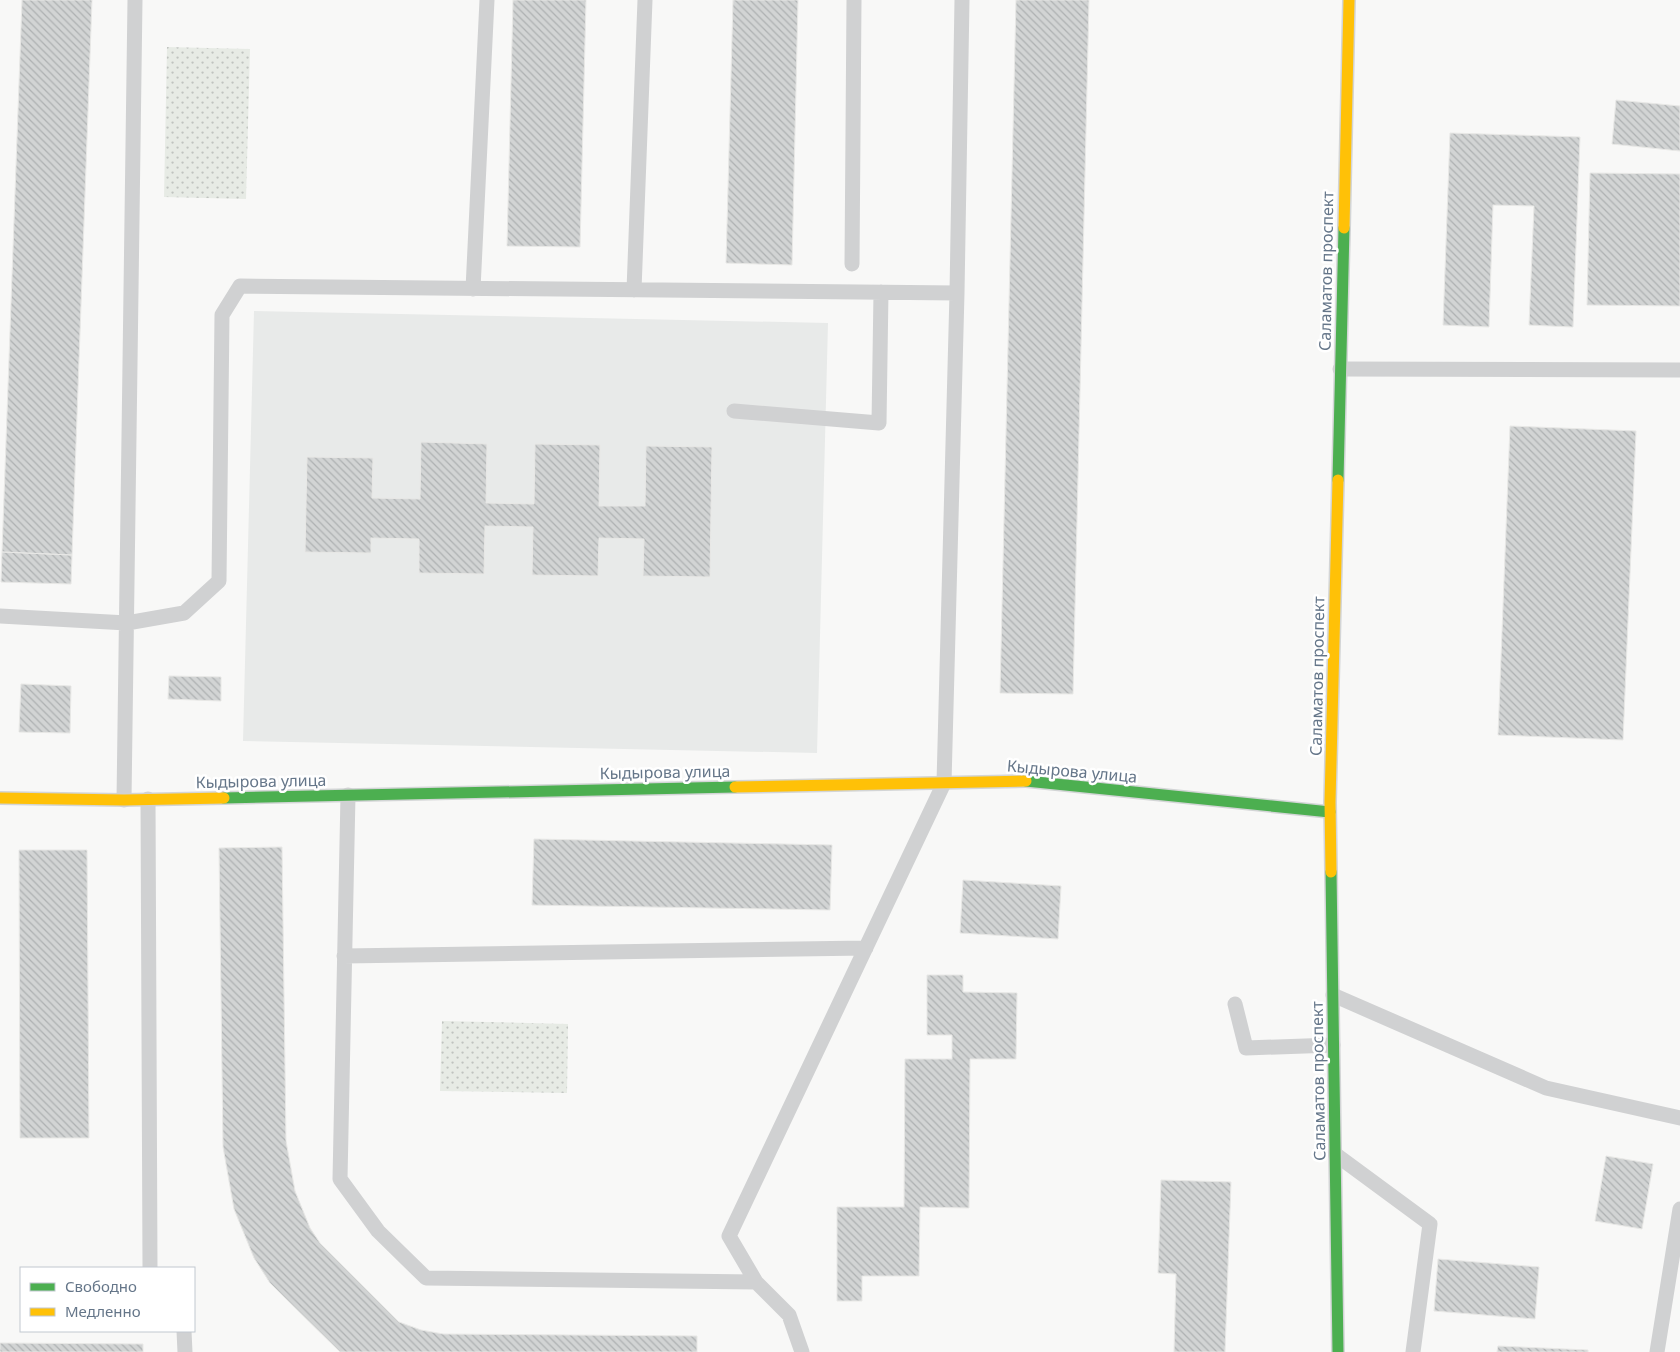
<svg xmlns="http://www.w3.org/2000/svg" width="1680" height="1352" font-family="'Noto Sans',sans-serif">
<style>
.built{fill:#e8eae9}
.park{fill:url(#park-dots)}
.building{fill:url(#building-back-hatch);stroke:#e8e8e6}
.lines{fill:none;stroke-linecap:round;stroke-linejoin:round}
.fast-casing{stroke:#d3d5d6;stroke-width:14}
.slow-casing{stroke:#d3d5d6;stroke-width:14}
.lane{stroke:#d0d1d2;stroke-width:15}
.fast{stroke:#4caf50;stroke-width:11}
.slow{stroke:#ffc107;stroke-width:11}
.labels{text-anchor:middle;stroke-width:5;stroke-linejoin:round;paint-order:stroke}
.street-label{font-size:16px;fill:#657689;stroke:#fff}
</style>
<defs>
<pattern id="park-dots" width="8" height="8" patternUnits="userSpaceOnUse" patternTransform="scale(1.25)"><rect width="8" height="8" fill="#e7ebe5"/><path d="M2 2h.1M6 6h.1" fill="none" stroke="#bfc3bf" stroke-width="1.8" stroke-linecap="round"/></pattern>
<pattern id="building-back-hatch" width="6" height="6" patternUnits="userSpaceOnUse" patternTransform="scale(1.25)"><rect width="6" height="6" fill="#d2d4d4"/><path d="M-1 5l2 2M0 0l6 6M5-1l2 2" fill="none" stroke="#aeb1b2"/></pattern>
</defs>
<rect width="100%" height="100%" fill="#f8f8f7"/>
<!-- built -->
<path class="built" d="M254,311L828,323L817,753L243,741Z"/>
<!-- park -->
<path class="park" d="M167,47L250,49L246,199L164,197Z
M442,1021L568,1024L567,1093L440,1091Z"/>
<!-- building -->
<path class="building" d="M22,0H92L72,555L2,552Z
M513,0H586L580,247L507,246Z
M733,0H798L792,265L726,263Z
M1016,0H1089L1073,694L1000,693Z
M1616,100L1680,106V151L1612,144Z
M1450,133L1580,137L1573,327L1529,325L1534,206L1493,205L1489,327L1443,325Z
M1590,173L1680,174V306L1587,305Z
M1510,426L1636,431L1623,740L1498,735Z
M421,442L487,444L486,503L534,504L535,444L600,445L599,506H645L646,446L712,447L710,577L643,576L644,539L599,538L598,576L532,575L533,527L485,526L484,574L419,573V539L371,538V553L305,552L307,457L373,458L372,498L420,499Z
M2,552L72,555L71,584L1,582Z
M169,676L221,677V701L168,699Z
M21,684L71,686L70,733L19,732Z
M534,839L832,845L830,910L532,905Z
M282,847L286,1141L295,1191L310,1228L320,1243L399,1322L421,1330L443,1334L697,1336V1352H340L270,1283L254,1258L234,1209L223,1147L219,848Z
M19,850H87L89,1138H20Z
M963,880L1061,886L1058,939L960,933Z
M927,975H963V992L1017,993L1016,1059H970L969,1208L920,1207L919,1276H862V1301H837V1207H904L905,1059H952V1035H927Z
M1606,1156L1653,1164L1642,1229L1595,1221Z
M1161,1180L1231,1182L1225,1352H1174L1176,1274L1158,1273Z
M1438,1259L1539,1267L1535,1319L1434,1311Z
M0,1343L143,1344V1352H0Z
M1498,1346L1588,1350V1352H1497Z"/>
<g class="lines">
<!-- fast casing -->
<g class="fast-casing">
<path id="fast" d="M1338,480L1344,228
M1026,781L1330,812
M224,798L735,787
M1331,872L1338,1352"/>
</g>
<!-- slow casing -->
<g class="slow-casing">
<path id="slow" d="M1344,228L1349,0
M735,787L1026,781
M0,798L124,800L224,798
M1331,872L1330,802L1338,480"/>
</g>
<!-- lane -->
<path class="lane" d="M852,264L854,0
M473,289L487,0
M634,290L645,0
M957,293L962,0
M1340,369L1680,370
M734,411L879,423L881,292
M0,616L127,623L184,613L219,581L222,315L240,286L957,293L944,783L729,1236L756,1282L789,1315L802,1352
M348,795L340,1179L378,1231L426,1278L756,1282
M148,799L150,1268
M124,800L135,0
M344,956L866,948
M1333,995L1546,1088L1680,1118
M1235,1004L1246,1048L1333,1045
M1335,1154L1430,1224L1413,1352
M184,1331L185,1352
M1657,1352L1680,1209"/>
<!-- fast -->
<use href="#fast" class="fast"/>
<!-- slow -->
<use href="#slow" class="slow"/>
</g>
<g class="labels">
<!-- street labels -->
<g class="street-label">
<text transform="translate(1326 271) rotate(-89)" y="6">Саламатов проспект</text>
<text transform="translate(1317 676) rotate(-89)" y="6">Саламатов проспект</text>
<text transform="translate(1072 771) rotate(5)" y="6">Кыдырова улица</text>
<text transform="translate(665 772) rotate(-1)" y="6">Кыдырова улица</text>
<text transform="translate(261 781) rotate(-1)" y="6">Кыдырова улица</text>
<text transform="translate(1318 1081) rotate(-91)" y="6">Саламатов проспект</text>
</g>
</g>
<!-- legend -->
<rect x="20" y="1267" width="175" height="65" fill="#ffffff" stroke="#c1c8d0"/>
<rect x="30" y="1283" width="25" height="8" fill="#4caf50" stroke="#c1c8d0"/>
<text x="65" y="1292" font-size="15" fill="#657689">Свободно</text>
<rect x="30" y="1308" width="25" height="8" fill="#ffc107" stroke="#c1c8d0"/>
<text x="65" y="1317" font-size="15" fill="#657689">Медленно</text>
</svg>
